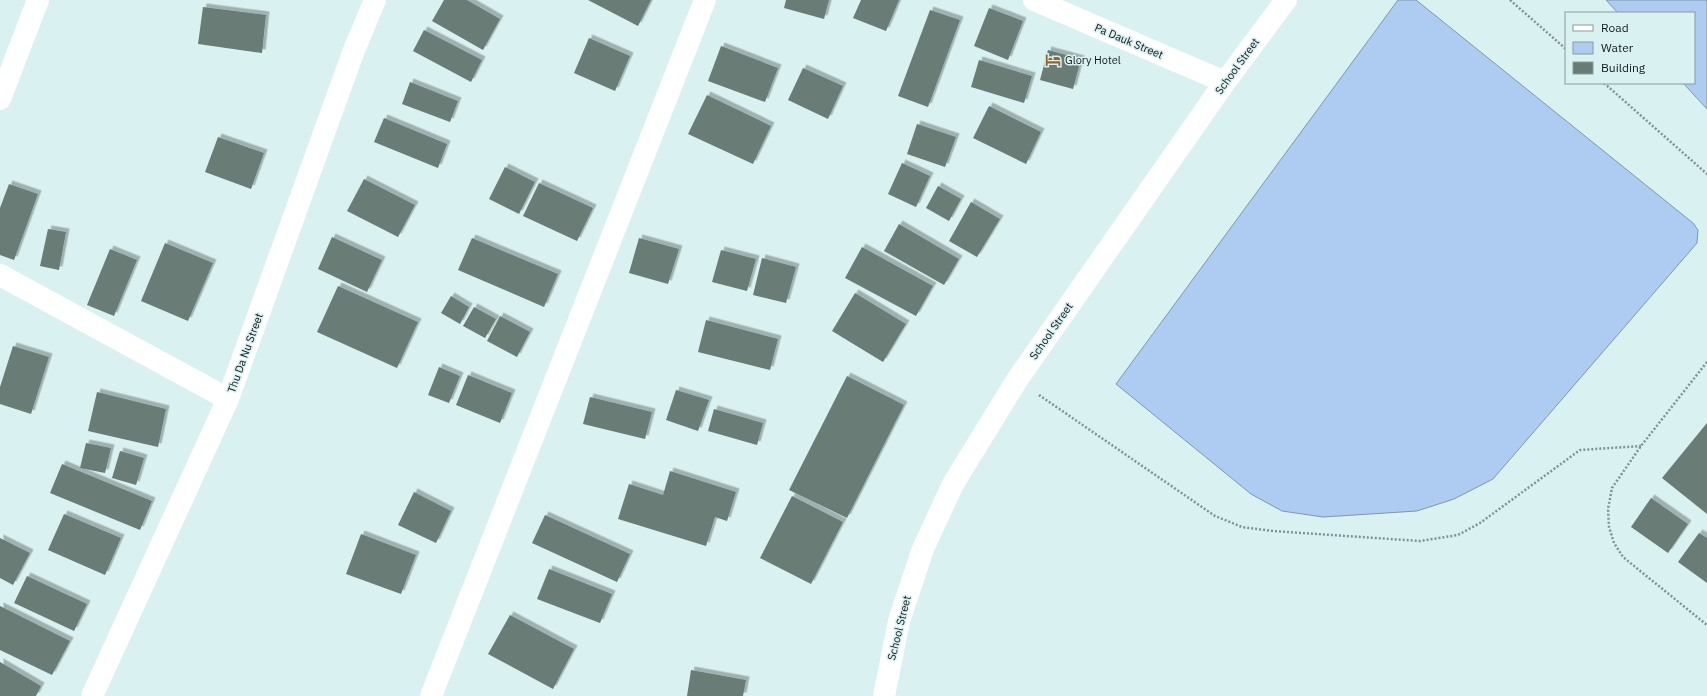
<svg xmlns="http://www.w3.org/2000/svg" width="1707" height="696" font-family="'IBM Plex Sans',sans-serif">
<style>
.water{fill:#aeccf1;stroke:#7f96b0}
.building{fill:#697b75;filter:url(#shadow)}
.lines{fill:none;stroke-linecap:round;stroke-linejoin:round}
.path{stroke:#829293;stroke-width:2.5;stroke-dasharray:2 2;stroke-linecap:butt}
.minor{stroke:#fff;stroke-width:22}
.labels{text-anchor:middle;stroke-width:3;stroke-linejoin:round;paint-order:stroke}
.street-label{font-size:11px;fill:#11191a;stroke:#daf1f1}
.poi-label{font-size:11px;fill:#11191a;stroke:#daf1f1;text-anchor:start}
</style>
<defs>
<filter id="shadow"><feDropShadow dx="3.5" dy="-3.5" stdDeviation="0" flood-color="#0004"/></filter>
</defs>
<rect width="100%" height="100%" fill="#daf1f1"/>
<!-- water -->
<path class="water" d="M1398,0H1416L1421,4L1693,223L1698,230L1697,243L1493,479L1454,499L1417,511L1323,517L1282,511L1251,494L1116,384Z
M1606,0H1707V109L1683,83H1694V13H1618Z"/>
<!-- building -->
<path class="building" d="M444,0H467L500,19L483,50L432,21Z
M588,0H651L638,26Z
M786,0H829L824,19L784,8Z
M861,0H899L886,31L853,18Z
M203,7L266,15L262,53L198,44Z
M989,8L1023,21L1008,60L974,46Z
M930,10L960,20L928,107L898,96Z
M424,30L482,60L471,82L413,51Z
M589,38L630,56L615,91L574,73Z
M721,46L778,68L765,102L708,81Z
M1048,50L1081,59L1073,89L1040,80Z
M979,60L1032,76L1024,103L971,87Z
M803,68L843,86L828,119L788,100Z
M410,82L458,101L450,122L402,104Z
M707,95L771,126L753,164L688,134Z
M989,106L1041,132L1026,164L973,138Z
M384,118L447,144L438,168L374,142Z
M917,124L956,137L945,167L907,154Z
M218,137L264,153L251,189L205,172Z
M902,163L930,176L916,207L888,194Z
M505,167L535,182L519,214L489,199Z
M364,179L415,205L398,237L347,211Z
M539,183L593,208L577,241L523,216Z
M9,184L38,194L14,260L0,255V208Z
M938,186L961,199L949,221L926,208Z
M971,202L1000,219L977,257L949,241Z
M899,224L959,259L944,285L884,251Z
M48,229L66,232L59,270L40,266Z
M332,237L382,260L367,292L318,269Z
M472,238L558,274L544,307L458,270Z
M639,238L679,249L668,284L629,273Z
M165,243L213,263L188,321L141,301Z
M862,247L933,286L916,316L845,278Z
M110,249L137,260L114,316L87,305Z
M721,250L756,259L747,291L712,282Z
M762,258L796,267L786,303L753,295Z
M338,286L418,322L397,368L317,332Z
M855,293L906,324L883,362L832,331Z
M451,296L469,307L460,324L441,313Z
M474,307L496,319L485,338L463,326Z
M500,316L530,332L517,357L487,341Z
M706,320L778,339L770,370L698,352Z
M13,346L49,357L31,414L0,404V387Z
M439,367L460,376L449,403L428,395Z
M468,375L512,393L500,423L456,405Z
M847,376L904,405L847,518L789,490Z
M676,390L709,400L698,431L666,420Z
M97,392L166,409L158,447L88,431Z
M590,397L652,412L645,439L583,424Z
M714,409L763,423L757,445L708,431Z
M1707,423V514L1662,478Z
M86,443L111,448L105,473L80,468Z
M120,451L144,458L136,485L112,478Z
M62,464L152,501L140,530L50,493Z
M670,471L736,492L727,521L715,517L706,546L618,519L629,484L663,495Z
M414,492L451,511L436,543L398,525Z
M792,496L843,522L811,584L760,558Z
M1651,498L1688,524L1668,553L1631,527Z
M64,514L121,538L105,575L48,550Z
M545,515L630,554L617,582L532,543Z
M1699,533L1707,538V583L1678,562Z
M361,534L416,555L401,594L346,574Z
M0,538L30,553L13,585L0,578Z
M549,569L612,594L600,623L537,599Z
M27,576L87,604L74,631L14,603Z
M0,606L70,641L52,675L0,650Z
M510,615L574,649L553,689L488,654Z
M0,662L41,686L36,696H0Z
M691,670L746,680L743,696H687Z"/>
<g class="lines">
<!-- path -->
<path class="path" d="M1510,0L1566,49
M1604,83L1707,174
M1707,362L1641,446L1612,488L1608,509L1609,527L1614,543L1623,557L1707,625
M1039,395L1215,516L1242,527L1273,531L1420,541L1458,535L1480,523L1580,450L1641,446"/>
<!-- minor -->
<path class="minor" d="M1034,0L1225,82
M0,99L38,0
M0,275L228,399
M92,696L228,399L354,50L375,0
M431,696L705,0
M884,696L899,621L923,549L953,484L1017,380L1225,82L1286,0"/>
</g>
<!-- icons -->
<defs>
<g id="hotel-bare" transform="scale(1.2)"><path d="M-6-4.5h1.5V1H6V5H4.5V3h-9V5H-6ZM-4 0a1.8 1.8 0 1 1 3.6 0ZM.5 0V-2.5h3Q6-2.5 6 0Z" fill="#9e5f26" stroke="#daf1f1" stroke-width="2.5" paint-order="stroke"/></g>
</defs>
<g fill-rule="evenodd">
<use href="#hotel-bare" x="1053" y="60"/>
</g>
<g class="labels">
<!-- street labels -->
<g class="street-label">
<text transform="translate(1129 41) rotate(23)" y="4">Pa Dauk Street</text>
<text transform="translate(1237 66) rotate(-54)" y="4">School Street</text>
<text transform="translate(1051 331) rotate(-55)" y="4">School Street</text>
<text transform="translate(245 353) rotate(-70)" y="4">Thu Da Nu Street</text>
<text transform="translate(899 628) rotate(-76)" y="4">School Street</text>
</g>
<!-- poi labels -->
<g class="poi-label">
<text x="1065" y="64">Glory Hotel</text>
</g>
</g>
<!-- legend -->
<rect x="1565" y="12" width="130" height="72" fill="#daf1f1" stroke="#8a9b9b"/>
<rect x="1573" y="25" width="20" height="6" fill="#ffffff" stroke="#8a9b9b"/>
<text x="1601" y="32" font-size="12" fill="#11191a">Road</text>
<rect x="1573" y="42" width="20" height="12" fill="#aeccf1" stroke="#8a9b9b"/>
<text x="1601" y="52" font-size="12" fill="#11191a">Water</text>
<rect x="1573" y="62" width="20" height="12" fill="#697b75" stroke="#8a9b9b"/>
<text x="1601" y="72" font-size="12" fill="#11191a">Building</text>
</svg>
